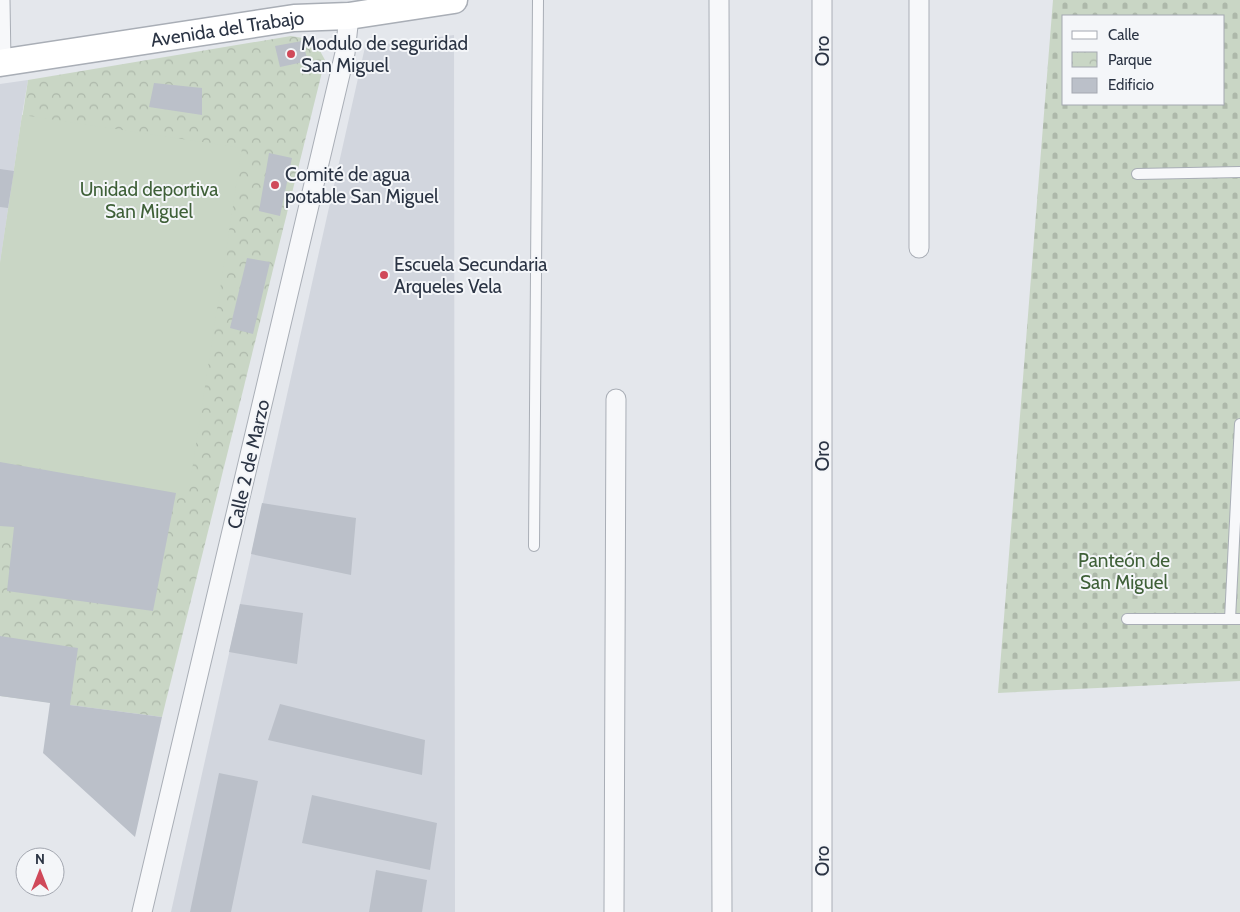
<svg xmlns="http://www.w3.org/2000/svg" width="1240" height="912" font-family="Cabin,sans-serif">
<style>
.built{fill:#d2d6de}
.cemetery{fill:url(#cemetery-stones);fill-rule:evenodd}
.park{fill:url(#park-crowns)}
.garden{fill:#c9d6c5}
.building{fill:#bbc0c9}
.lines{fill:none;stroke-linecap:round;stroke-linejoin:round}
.service-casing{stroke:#a9aeb6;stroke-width:12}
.minor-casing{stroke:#a9aeb6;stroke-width:21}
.secondary-casing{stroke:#a9aeb6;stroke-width:29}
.service{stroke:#f7f8fa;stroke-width:10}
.minor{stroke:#f7f8fa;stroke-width:19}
.secondary{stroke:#fff;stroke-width:26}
.poi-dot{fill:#d0495a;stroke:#f4f6f9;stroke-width:2}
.labels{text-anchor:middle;stroke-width:4;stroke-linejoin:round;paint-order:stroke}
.street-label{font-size:19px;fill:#2b3444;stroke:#f4f6f9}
.poi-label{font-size:19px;fill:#2b3444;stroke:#f4f6f9;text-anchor:start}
.park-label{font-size:19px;fill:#3f6038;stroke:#f4f6f9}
</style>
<defs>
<pattern id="cemetery-stones" width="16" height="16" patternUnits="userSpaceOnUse" patternTransform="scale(1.25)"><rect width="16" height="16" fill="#c9d6c5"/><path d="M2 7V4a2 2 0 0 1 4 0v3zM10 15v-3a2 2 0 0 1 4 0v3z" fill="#adb8aa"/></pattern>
<pattern id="park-crowns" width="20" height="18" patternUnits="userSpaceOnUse" patternTransform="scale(1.25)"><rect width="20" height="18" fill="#c9d6c5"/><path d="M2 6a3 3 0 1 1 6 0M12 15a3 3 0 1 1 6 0" fill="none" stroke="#adb8aa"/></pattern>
</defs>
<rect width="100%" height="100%" fill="#e4e7ec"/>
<!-- built -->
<path class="built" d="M454,35L455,912H171L365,47Z
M28,80L22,115L0,264V84Z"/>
<!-- cemetery -->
<path class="cemetery" d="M1053,0H1240V681L998,693ZM1064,16H1224V104H1064Z"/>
<!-- park -->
<path class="park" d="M291,36L314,40L325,60L162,717L0,696V264L28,80Z"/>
<!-- garden -->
<path class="garden" d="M22,115L242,148L188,496L0,461V264Z"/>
<!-- building -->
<path class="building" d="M302,41L308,61L280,67L275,46Z
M154,83L202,88V115L149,107Z
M269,153L292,158L280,216L259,211Z
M0,169L14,171L8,208L0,207Z
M247,258L270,262L253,334L230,328Z
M0,462L176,493L153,611L7,591L14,527L0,526Z
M262,503L356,518L351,575L251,554Z
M240,604L303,613L297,664L229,652Z
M0,636L78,648L70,705L162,717L135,837L43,753L50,703L0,696Z
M280,704L425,740L422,775L268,740Z
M219,773L258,781L231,912H190Z
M312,795L437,823L430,870L302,843Z
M376,870L427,880L422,912H369Z"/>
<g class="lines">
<!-- service casing -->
<g class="service-casing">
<path id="service" d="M1137,174L1240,172
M534,546L538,0
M1127,619H1240
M1230,619L1240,424"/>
</g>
<!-- minor casing -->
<g class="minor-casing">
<path id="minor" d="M0,0L1,62
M719,0L722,912
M822,0V912
M919,0V248
M142,912L345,53L349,16
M614,912L616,399"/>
</g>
<!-- secondary casing -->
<g class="secondary-casing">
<g id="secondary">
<path id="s1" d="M0,63L294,18L349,16L454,0"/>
</g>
</g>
<!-- service -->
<use href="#service" class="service"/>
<!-- minor -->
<use href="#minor" class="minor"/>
<!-- secondary -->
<use href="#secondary" class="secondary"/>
</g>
<!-- markers -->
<g class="poi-dot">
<circle cx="291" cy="54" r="5"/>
<circle cx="275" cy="185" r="5"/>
<circle cx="384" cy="275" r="5"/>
</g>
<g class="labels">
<!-- street labels -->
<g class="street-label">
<text dy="7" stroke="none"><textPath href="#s1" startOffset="230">Avenida del Trabajo</textPath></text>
<text transform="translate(822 51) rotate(-90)" y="7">Oro</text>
<text transform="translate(822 456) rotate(-90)" y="7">Oro</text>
<text transform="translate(248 464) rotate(-77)" y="7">Calle 2 de Marzo</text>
<text transform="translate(822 861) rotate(-90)" y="7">Oro</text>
</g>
<!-- poi labels -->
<g class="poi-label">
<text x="301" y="50">Modulo de seguridad<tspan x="301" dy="22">San Miguel</tspan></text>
<text x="285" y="181">Comité de agua<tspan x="285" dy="22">potable San Miguel</tspan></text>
<text x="394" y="271">Escuela Secundaria<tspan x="394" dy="22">Arqueles Vela</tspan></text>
</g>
<!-- park labels -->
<g class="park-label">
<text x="149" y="196">Unidad deportiva<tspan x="149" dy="22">San Miguel</tspan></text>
<text x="1124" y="567">Panteón de<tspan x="1124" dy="22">San Miguel</tspan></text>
</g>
</g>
<!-- legend -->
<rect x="1062" y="15" width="162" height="90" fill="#f4f6f9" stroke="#a4a8b1"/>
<rect x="1072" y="31" width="25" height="8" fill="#ffffff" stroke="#a4a8b1"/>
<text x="1108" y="40" font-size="15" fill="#2b3444">Calle</text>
<rect x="1072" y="52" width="25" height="15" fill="url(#park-crowns)" stroke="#a4a8b1"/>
<text x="1108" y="65" font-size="15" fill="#2b3444">Parque</text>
<rect x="1072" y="78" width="25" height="15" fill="#bbc0c9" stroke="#a4a8b1"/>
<text x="1108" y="90" font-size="15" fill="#2b3444">Edificio</text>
<!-- north arrow -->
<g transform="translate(40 872)"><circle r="24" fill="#f4f6f9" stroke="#a4a8b1"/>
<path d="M0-4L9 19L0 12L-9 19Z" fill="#d0495a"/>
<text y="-8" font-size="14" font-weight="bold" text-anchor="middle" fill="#2b3444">N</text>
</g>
</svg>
